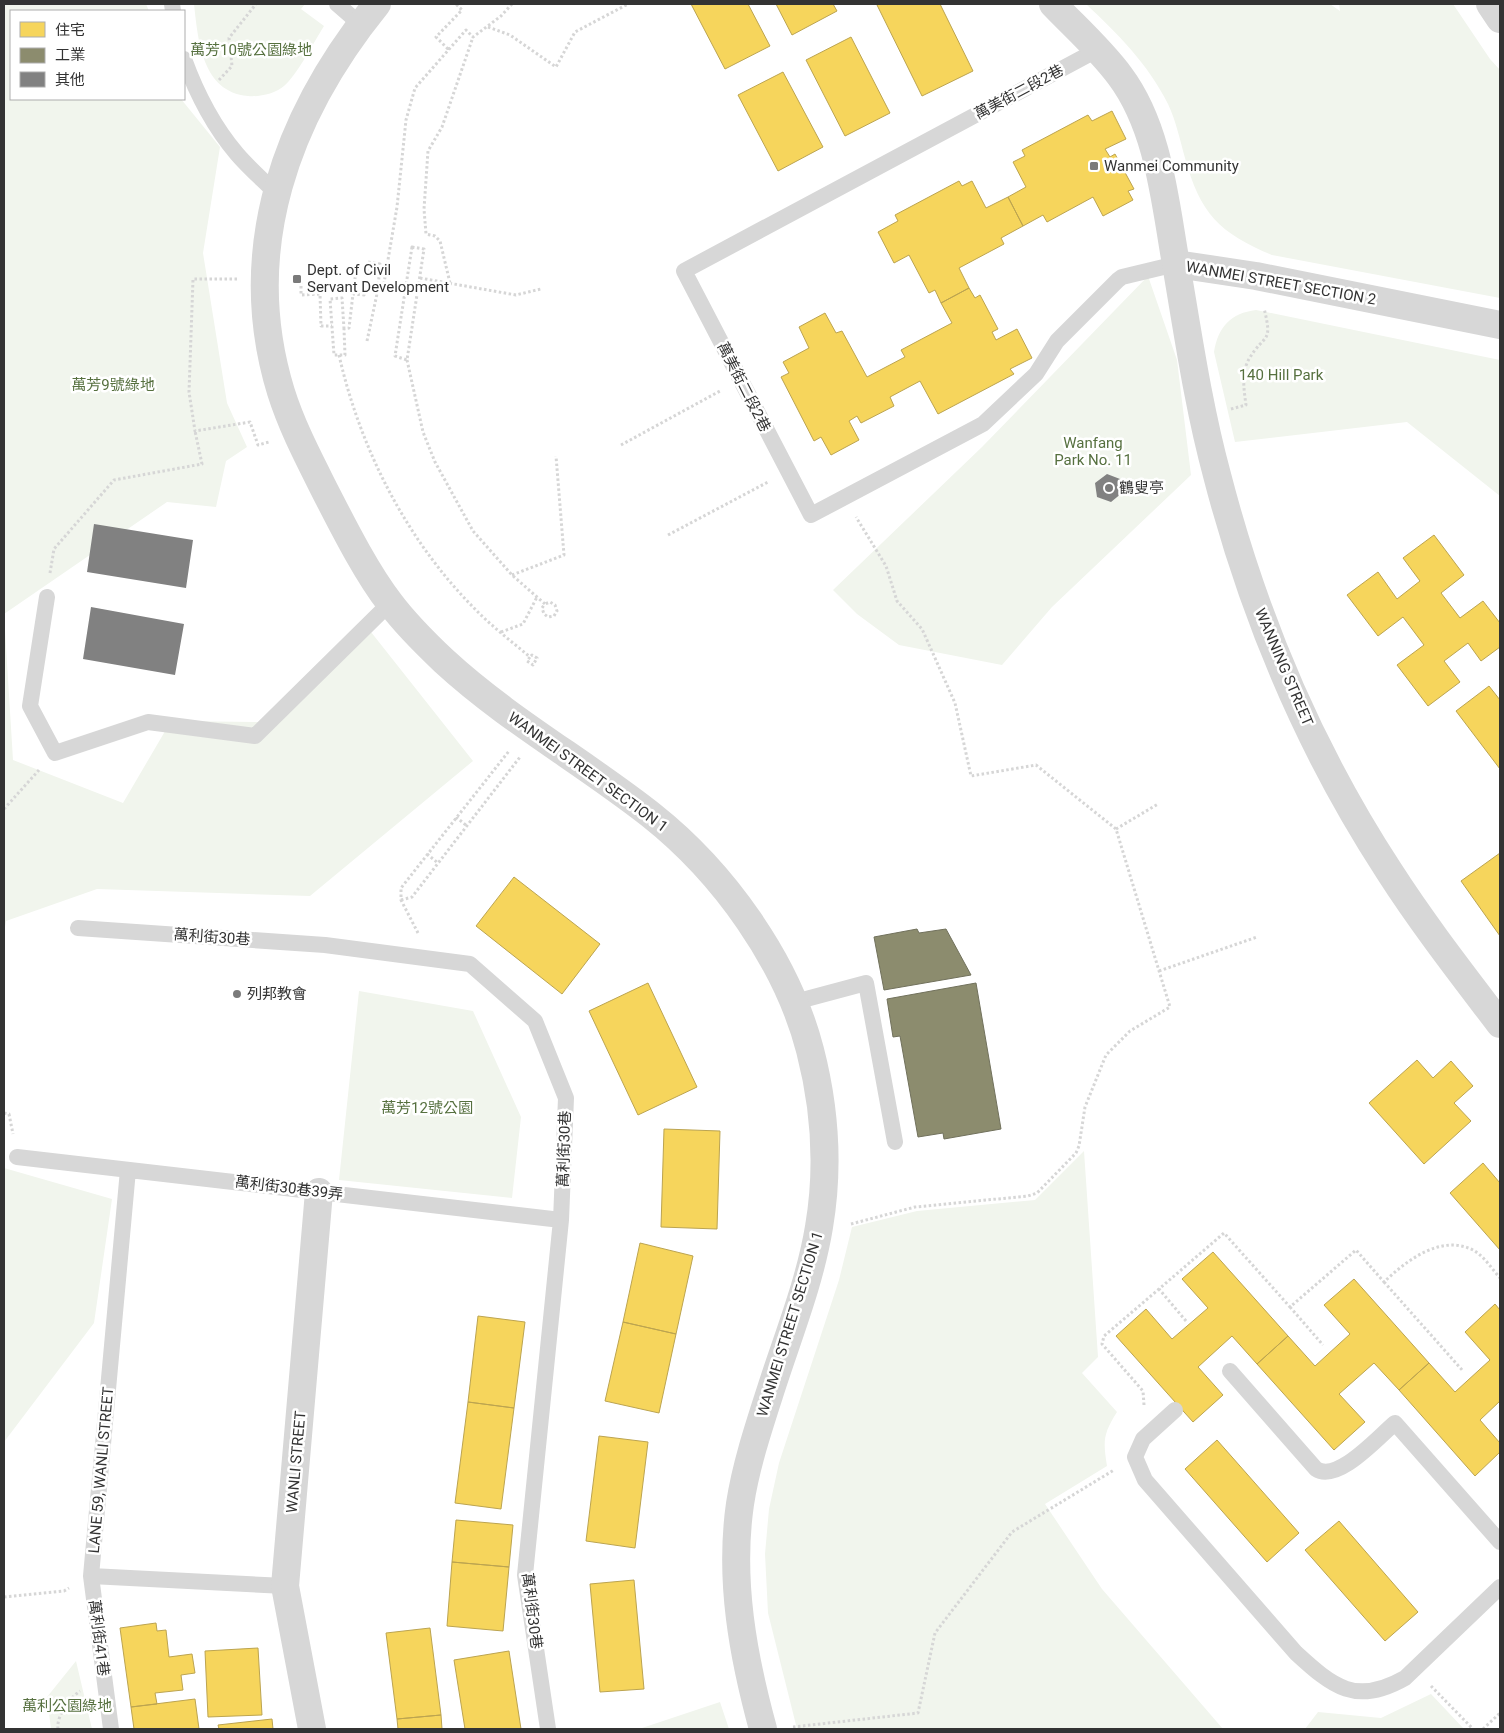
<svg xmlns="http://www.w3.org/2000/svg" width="1504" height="1733" font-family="Roboto,'Noto Sans TC',sans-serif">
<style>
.green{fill:#f1f5ed}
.homes{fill:#f6d55c;stroke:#bca450}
.industry{fill:#8c8c6e;stroke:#71715c}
.building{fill:#818181}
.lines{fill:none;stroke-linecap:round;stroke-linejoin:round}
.path{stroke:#d6d6d6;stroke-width:3;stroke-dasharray:2.5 2.5;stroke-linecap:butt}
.service{stroke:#d7d7d7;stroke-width:16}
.minor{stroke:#d7d7d7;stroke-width:28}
.tertiary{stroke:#d7d7d7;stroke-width:28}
.poi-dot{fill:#7a7a7a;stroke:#fff;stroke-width:2}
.labels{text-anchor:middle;stroke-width:5;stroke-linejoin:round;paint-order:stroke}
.park-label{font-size:15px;fill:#56703f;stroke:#fff}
.street-label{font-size:15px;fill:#333;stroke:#fff}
.poi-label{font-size:15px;fill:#333;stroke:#fff;text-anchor:start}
</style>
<rect width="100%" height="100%" fill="#fff"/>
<!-- green -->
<path class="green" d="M4,4H146L149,11H11V99H181L220,147L203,253L227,403L247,447L226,461L216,507L167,502L4,614L13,760L123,803L171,721L264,722L371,632L473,761L310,896L97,889L6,921L4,934Z
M194,4H305L301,9L324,26C314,42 297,75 284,86C275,94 259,97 248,96C202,92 198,40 194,4Z
M1086,4H1330L1340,11L1339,4H1453L1490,59L1500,70V298L1272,255C1219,233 1200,213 1185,158C1180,140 1176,121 1168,104C1148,64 1118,34 1086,4Z
M1148,276L1177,360L1191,475L1052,607L1002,665L899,645L857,614L833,590L982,447Z
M1256,310L1500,360V496L1407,422L1235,442L1214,352C1218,327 1231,313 1256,310Z
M359,991L473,1011L521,1117L512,1198L339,1180Z
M1084,1151L1098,1357L1082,1373L1117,1412C1103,1434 1103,1441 1107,1466L1045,1504L1102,1589L1223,1729H797L768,1613L765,1554L769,1509L779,1463L839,1280L852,1227L917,1211L1035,1200Z
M4,1168L112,1199L94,1323L4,1442Z
M76,1661L92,1729H51L47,1697Z
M1431,1694L1464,1729H1305L1318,1712L1381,1718Z
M720,1702L729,1729H642V1728Z"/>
<!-- homes -->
<path class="homes" d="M691,4H748L770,46L725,69Z
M776,4H833L837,11L792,35Z
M880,4H940L973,71L922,96L877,5Z
M851,37L890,113L845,136L806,60Z
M783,72L823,147L778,171L738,95Z
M1112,111L1126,139L1105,149L1110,157L1115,154L1134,189L1128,191L1133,200L1103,216L1093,197L1047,222L1043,215L1023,226L1008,197L1026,187L1013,162L1025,156L1022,150L1088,115L1092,121Z
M959,181L962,186L972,181L986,208L1008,197L1023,226L1001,238L1004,244L959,268L969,288L941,303L935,290L929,293L909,255L894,263L878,232L898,221L895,215Z
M969,288L975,298L980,295L998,329L992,332L996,340L1017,329L1032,358L1010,369L1014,374L938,414L920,381L890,397L894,406L861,423L857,416L849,421L859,440L831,455L821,437L814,441L781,377L789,373L783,362L809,348L799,327L825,313L836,333L842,331L867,377L905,357L901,350L952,323L941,303Z
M1434,535L1464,575L1441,593L1460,618L1483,601L1500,623V647L1481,661L1468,643L1444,661L1460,682L1428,706L1397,665L1424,645L1403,617L1378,636L1347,595L1378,572L1397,599L1420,581L1403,558Z
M1489,686L1500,700V769L1456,711Z
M1500,853V936L1461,881Z
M514,877L600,944L562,994L476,926Z
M648,983L697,1087L638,1115L589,1011Z
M1417,1060L1433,1078L1451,1061L1473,1086L1454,1103L1471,1121L1424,1164L1369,1103Z
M664,1129L720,1131L717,1229L661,1227Z
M1483,1163L1500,1183V1250L1450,1193Z
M640,1243L693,1256L676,1334L623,1322Z
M1213,1252L1288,1336L1257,1364L1232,1336L1198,1367L1223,1395L1193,1422L1116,1336L1146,1309L1172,1339L1208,1308L1182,1279Z
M1354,1279L1429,1363L1399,1390L1374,1363L1339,1394L1365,1422L1334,1450L1257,1364L1288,1336L1315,1366L1350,1334L1324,1305Z
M1495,1304L1500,1310V1401L1480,1420L1500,1443V1452L1475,1476L1399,1390L1429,1363L1455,1392L1490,1360L1465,1332Z
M478,1316L525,1322L514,1408L468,1402Z
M623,1322L676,1334L659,1413L605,1401Z
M468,1402L514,1408L501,1509L455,1503Z
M599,1436L648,1442L635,1548L586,1541Z
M1217,1440L1299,1533L1267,1562L1185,1469Z
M456,1520L513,1525L509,1567L452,1562Z
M1339,1521L1418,1612L1385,1641L1305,1550Z
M452,1562L509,1567L503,1631L447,1626Z
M634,1580L644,1689L600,1692L590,1584Z
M156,1623L157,1631L166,1630L169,1657L192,1654L195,1673L181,1675L183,1690L155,1693L157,1704L131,1707L120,1628Z
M430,1628L441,1715L397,1719L386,1633Z
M258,1648L262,1715L208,1717L205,1651Z
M509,1651L521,1729H465L454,1660Z
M195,1699L199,1729H134L131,1707Z
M441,1715L442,1729H398L397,1719Z
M272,1719L273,1729H219L218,1725Z"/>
<!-- industry -->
<path class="industry" d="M917,929L919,933L946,929L971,975L884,990L874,937Z
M976,983L1001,1129L944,1139L943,1133L918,1137L900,1036L893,1037L887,999Z"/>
<!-- building -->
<path class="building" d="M1107,474L1120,479L1122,493L1111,502L1097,497L1095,483Z
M94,524L193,540L186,588L87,572Z
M91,607L184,624L175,675L83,659Z"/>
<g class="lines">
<!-- path -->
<path class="path" d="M488,27L510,35L556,67L575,32L628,4
M448,49L436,37L462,10L456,4
M219,80L232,66L229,38L256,4
M412,247L424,249L407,360L395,356Z
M295,277H301V295L320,294L321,326H332
M420,278L516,295L541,289
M237,279H193L189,392L195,431L250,422L258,445L269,442
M450,283L440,241L435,236L426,234L424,209L428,151L442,127L473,37
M383,289L397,207L406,120L415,88L466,30L473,37L501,16L512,4
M353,294L356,271
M344,329L342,298L330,299L334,355H345L344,329L349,328L353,294L364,295L368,262L380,264L378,289
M367,341L378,289L405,293
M339,355C360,448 406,539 473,607C490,625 511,641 530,657L527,661L533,665L537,658L532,655L530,657
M407,360L423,432L435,462L473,531L512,575L545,604L542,608L544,614L548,617L554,616L557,611L555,605L550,602L545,604
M1231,409L1246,405C1244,390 1241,373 1249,359C1265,332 1273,345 1264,308
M621,445L720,391
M668,535L768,482
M50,573L54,549L114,480L202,464L195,431
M512,575L564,555L556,456
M501,632L523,624L537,597
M4,809L39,770
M456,817L467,826
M1116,829L1158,804
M427,854L438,863
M401,900L412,897L520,757
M418,933L401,900V888L509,751
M1159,971L1257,937
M4,1113L9,1114L13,1134
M851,1224L915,1207L1028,1196L1037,1193L1076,1153L1079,1146L1085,1107L1106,1055L1130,1031L1170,1007L1116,829L1036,765L971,776L955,703L935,658L922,629L897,601L886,566L856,517
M1384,1282L1463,1371
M1290,1307L1323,1345
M1186,1321L1159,1289L1224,1233L1290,1307L1356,1250L1384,1282C1407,1260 1441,1234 1473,1250C1484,1256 1492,1269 1500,1278
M1144,1405L1143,1391L1102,1344L1104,1336L1159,1289
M4,1597L64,1591L69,1588
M1431,1686L1473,1729
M793,1727L918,1713L935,1633L1012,1532L1114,1470
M58,1729C56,1716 70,1698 80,1691
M1483,1729L1500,1713"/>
<!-- service -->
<path class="service" d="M172,4L173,11
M337,4L360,24
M1097,50L684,271L811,515L983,424L1036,374L1057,341L1118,280L1122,277L1176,264
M184,59C196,92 214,127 237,154C249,168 263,180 276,193
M47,597L30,706L55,753L148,722L255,736L390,603
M78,928L325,945L470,964L535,1021L566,1098L561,1220L525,1575L548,1729
M795,1002L866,983L895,1142
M17,1157L561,1220
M128,1170L91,1576L285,1586
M1230,1371L1316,1469C1338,1483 1378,1437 1395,1423L1500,1542
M1175,1410L1143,1439L1135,1457L1145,1480L1296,1653C1333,1687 1356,1706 1405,1678L1500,1587
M91,1576L111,1729"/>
<!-- minor -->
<path class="minor" d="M1176,264C1188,334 1198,405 1217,475C1253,614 1310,750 1389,871C1423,924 1462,974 1500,1024
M312,1729L285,1586L319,1192"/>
<!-- tertiary -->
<path class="tertiary" d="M377,4C287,115 237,249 281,392C292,427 309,459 325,491C343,526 366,572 390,603C405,623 426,644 444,661C508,720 584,762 651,815C723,872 787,961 810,1050C825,1108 829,1168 819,1227C810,1282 788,1336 771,1389C759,1426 746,1465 740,1504C729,1580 743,1656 763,1729
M1053,4C1075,27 1101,50 1120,76C1159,128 1165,202 1176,264L1256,276L1500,325
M1490,4L1500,19"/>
</g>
<!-- markers -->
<g class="poi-dot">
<rect x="1089" y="161" width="10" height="10" rx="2.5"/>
<rect x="292" y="274" width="10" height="10" rx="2.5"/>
<circle cx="1109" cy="488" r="5"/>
<circle cx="237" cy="994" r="5"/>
</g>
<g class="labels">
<!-- park labels -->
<g class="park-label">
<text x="251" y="55">萬芳10號公園綠地</text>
<text x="1281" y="380">140 Hill Park</text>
<text x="113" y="390">萬芳9號綠地</text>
<text x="1093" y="448">Wanfang<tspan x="1093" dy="17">Park No. 11</tspan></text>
<text x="427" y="1113">萬芳12號公園</text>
<text x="67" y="1711">萬利公園綠地</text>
</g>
<!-- street labels -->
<g class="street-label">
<text transform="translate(1019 92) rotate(-28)" y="5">萬美街二段2巷</text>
<text transform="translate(1281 283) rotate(10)" y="5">WANMEI STREET SECTION 2</text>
<text transform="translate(744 387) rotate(63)" y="5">萬美街二段2巷</text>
<text transform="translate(1284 667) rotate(67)" y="5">WANNING STREET</text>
<text transform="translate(588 772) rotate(36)" y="5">WANMEI STREET SECTION 1</text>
<text transform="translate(212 937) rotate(4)" y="5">萬利街30巷</text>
<text transform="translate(564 1149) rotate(-88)" y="5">萬利街30巷</text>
<text transform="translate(289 1188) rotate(7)" y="5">萬利街30巷39弄</text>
<text transform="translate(790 1324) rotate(-73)" y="5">WANMEI STREET SECTION 1</text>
<text transform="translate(296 1462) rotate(-85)" y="5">WANLI STREET</text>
<text transform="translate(101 1470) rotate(-85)" y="5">LANE 59, WANLI STREET</text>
<text transform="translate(532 1611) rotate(83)" y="5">萬利街30巷</text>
<text transform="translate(99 1638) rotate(83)" y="5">萬利街41巷</text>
</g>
<!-- poi labels -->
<g class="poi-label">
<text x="1104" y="171">Wanmei Community</text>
<text x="307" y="275">Dept. of Civil<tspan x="307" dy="17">Servant Development</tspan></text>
<text x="1119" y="493">鶴叟亭</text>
<text x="247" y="999">列邦教會</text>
</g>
</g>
<!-- border -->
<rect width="1504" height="1733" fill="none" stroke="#333333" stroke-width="10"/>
<!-- legend -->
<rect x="10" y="10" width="175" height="90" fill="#ffffff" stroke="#adadad"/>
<rect x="20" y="22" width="25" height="15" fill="#f6d55c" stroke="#adadad"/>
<text x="55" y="35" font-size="15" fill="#333333">住宅</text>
<rect x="20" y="48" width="25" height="15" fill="#8c8c6e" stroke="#adadad"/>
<text x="55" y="60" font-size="15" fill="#333333">工業</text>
<rect x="20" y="72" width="25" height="15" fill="#818181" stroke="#adadad"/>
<text x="55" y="85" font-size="15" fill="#333333">其他</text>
</svg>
